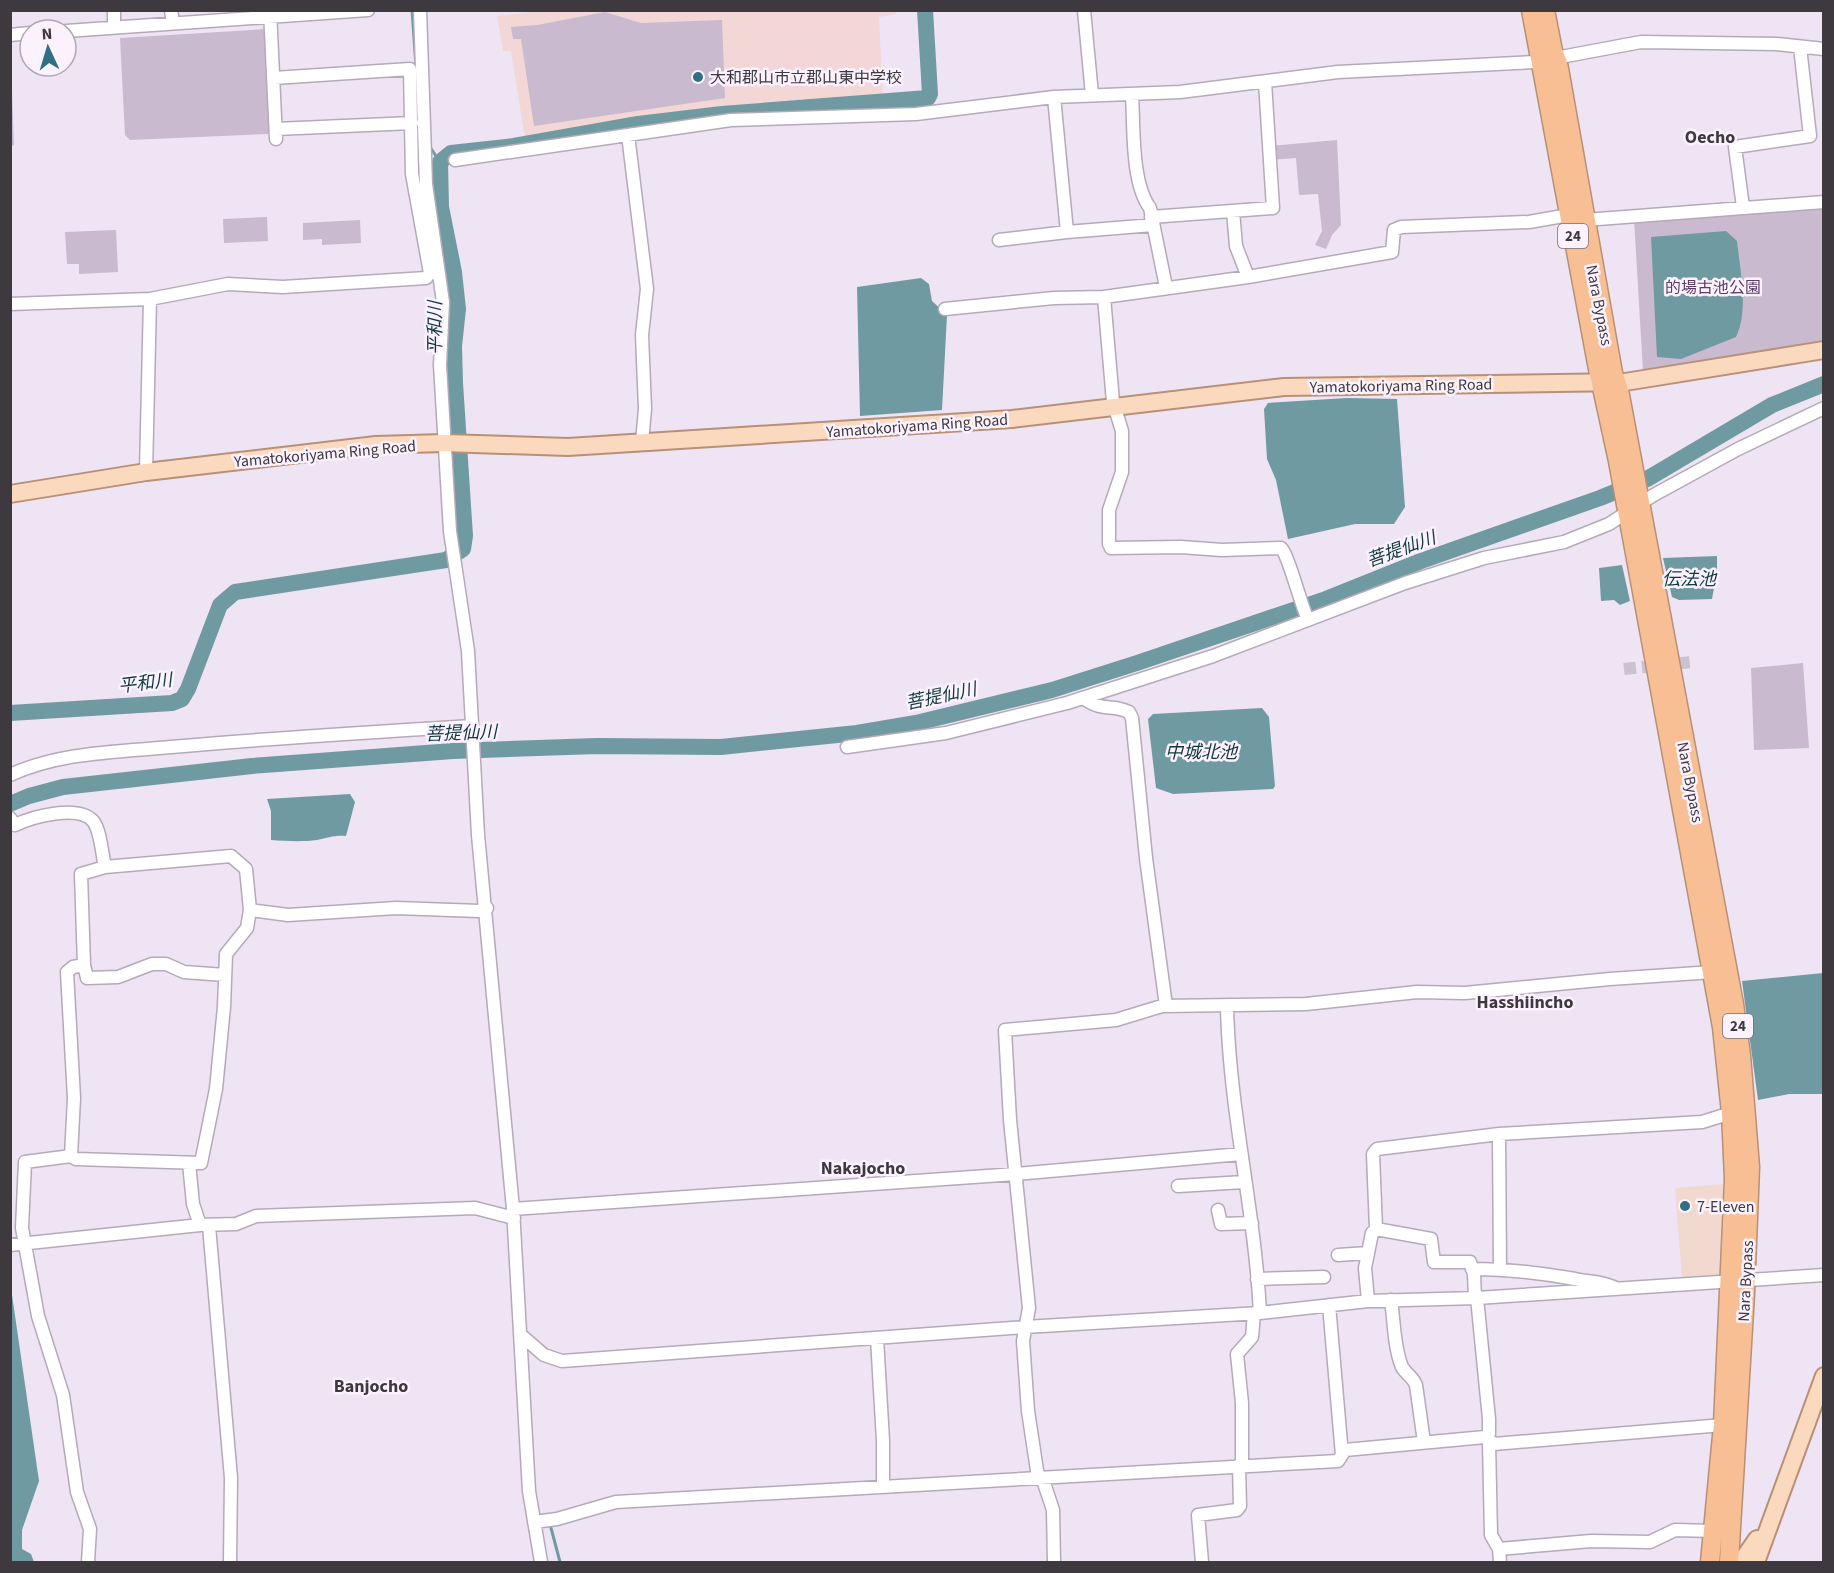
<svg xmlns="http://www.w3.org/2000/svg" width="1834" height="1573" font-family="'Source Sans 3','Noto Sans JP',sans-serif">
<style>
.commercial{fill:#f1d9d0}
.education{fill:#f2d7d6}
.green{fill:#c9bacf}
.water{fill:#709aa1}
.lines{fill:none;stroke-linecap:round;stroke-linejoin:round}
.stream{stroke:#709aa1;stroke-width:3}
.river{stroke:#709aa1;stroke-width:16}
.minor-tunnel{stroke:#cbc2cf;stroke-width:12;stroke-dasharray:12 6;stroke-linecap:butt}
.minor-casing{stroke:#b4aab8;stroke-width:15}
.major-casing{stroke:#b79077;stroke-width:20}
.highway-casing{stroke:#b79077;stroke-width:21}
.minor{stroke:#fff;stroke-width:12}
.major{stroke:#fbd9bf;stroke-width:16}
.highway{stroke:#f8bf95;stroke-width:18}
.poi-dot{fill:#306f84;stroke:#fbf2fe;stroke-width:2}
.labels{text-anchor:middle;stroke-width:5;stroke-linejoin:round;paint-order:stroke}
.shield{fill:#fbf2fe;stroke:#767078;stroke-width:1.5}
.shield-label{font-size:15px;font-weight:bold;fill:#3d393f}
.poi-label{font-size:16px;fill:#3d393f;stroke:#fbf2fe;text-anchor:start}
.park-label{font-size:16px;fill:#5a3d67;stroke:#fbf2fe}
.street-label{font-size:16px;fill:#3d393f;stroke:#fbf2fe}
.neighbourhood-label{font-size:18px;font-weight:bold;fill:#3d393f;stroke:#fbf2fe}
.water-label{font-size:18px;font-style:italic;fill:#0f393f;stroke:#fbf2fe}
</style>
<rect width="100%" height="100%" fill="#eee4f3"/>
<!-- commercial -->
<path class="commercial" d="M1723,1184L1720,1276L1682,1278L1675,1188Z"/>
<!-- education -->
<path class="education" d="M551,10H896V14L879,17L883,103L733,109L525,139L511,51H503L497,16Z"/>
<!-- green -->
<path class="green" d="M605,12L641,23L722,20L725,98L534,126L521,39H513L511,27L537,25Z
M267,29L272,128L268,134L130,140L125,135L120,38Z
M11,65L14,145L11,146L10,65Z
M1337,140L1341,225L1332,235L1326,249L1315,245L1322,231L1318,194L1299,195L1296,158L1270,160L1269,146Z
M1823,206V342L1677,371H1643L1634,219Z
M267,217L268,241L224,243L223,219Z
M360,220L361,243L322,245V239L303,240V223Z
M116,230L118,272L79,274V264H67L65,232Z
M1803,663L1809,748L1754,750L1751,668Z"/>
<!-- water -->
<path class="water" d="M1726,231L1737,241C1740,270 1749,310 1736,337L1681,359L1657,357L1651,237Z
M921,278L929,284L932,301L947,315L942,410L860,416L857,287Z
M1347,398L1397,399L1405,507L1394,524H1355L1288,539L1276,480L1267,459L1264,409L1268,403Z
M1717,556V572L1712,599L1679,600L1672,597L1663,558Z
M1622,565L1630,601L1620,605L1614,600L1601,601L1599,568Z
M1262,708L1269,717L1275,786L1273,789L1173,794L1156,788L1148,719L1153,714Z
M350,794L355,802L346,836C334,835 328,838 317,840C302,842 286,841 271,840V811L267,799Z
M1823,973V1094H1789L1758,1100L1742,981Z
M10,1281L39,1481L22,1530V1549L31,1554L34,1562H11Z"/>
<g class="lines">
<!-- stream -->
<path class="stream" d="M412,10L416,66
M430,147L440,162
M550,1524L560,1562"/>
<!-- river -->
<path class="river" d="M10,713L172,703L182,699L188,689L220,605L235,592L446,560L463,549L465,536L455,383L454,346L458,309L454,272L441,207L440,162L451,153L514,146L638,124L722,114L928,98L930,94L925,10
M10,804L29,796L63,787L252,766L453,751L597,746L721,747L857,733L916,723L1052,690L1137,663L1326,599L1421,561L1600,498L1647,479L1772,405L1824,384"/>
<!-- minor-tunnel -->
<path class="minor-tunnel" d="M1624,669L1693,662"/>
<!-- minor casing -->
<g class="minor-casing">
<path id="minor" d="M171,10L173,23
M270,10L276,139
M420,10L426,184L443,302L440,365L450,531L468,651L478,835L513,1209L529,1491L541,1562
M1084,10L1092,95
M114,27V10
M66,31L368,10
M10,35L30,33
M1132,95C1134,126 1131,183 1150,208L1166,287
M1054,97L1067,232L1153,225
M276,129L412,123
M628,135L647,289L642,335L645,409L642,442
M455,160L731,120L916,114L1054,97L1180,92L1338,72L1534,62L1641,42L1777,44L1824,49
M1743,207L1735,147L1810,136L1800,47
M1233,211L1236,246L1248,277
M1151,217L1273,208L1265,82
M1585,220L1824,202
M999,240L1067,232
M10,304L150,299L228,284L283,287L426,278L430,273L412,174L410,69L274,78
M945,309L1054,298L1104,297
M146,472L150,299
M1308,620C1301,605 1288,554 1281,548L1222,550L1181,547L1111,548L1109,544V510L1122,472V431L1113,402L1104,297L1248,277L1392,252L1394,230L1401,227L1529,222L1569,215
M1083,698C1105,713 1110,703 1129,712L1132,718L1146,858L1166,1006
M847,747L946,733L1067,703L1213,656L1405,583L1484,558L1564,542L1609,524L1652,496L1738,449L1824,408
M10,775C60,752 117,752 171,747C272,738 372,732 472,726
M10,818L15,825C32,817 78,804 93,821C101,831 102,855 105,867
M231,856L246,869L250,910L247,928L226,954L224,1007L216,1089L201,1163L76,1159L71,1156L74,1098L67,972L73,967L84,965L81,874L105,867Z
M250,910L288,915L396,908L479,911L487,908
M84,965L87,978L118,977L152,964H166L184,972L225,975
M1227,1006C1229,1109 1255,1210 1260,1313
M1499,1134L1500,1269
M71,1156L25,1162L22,1228L38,1316L63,1395L77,1492L90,1529L88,1562
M189,1163L193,1204L200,1225
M1178,1186L1244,1182
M513,1209L1016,1174L1241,1154
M1218,1210L1221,1224L1252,1223
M209,1226L231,1478L230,1562
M1376,1229L1431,1239L1434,1262H1470L1474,1274L1475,1298
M10,1245L200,1225L236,1224L256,1216L475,1208L514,1218
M1338,1255L1368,1253
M1472,1269C1507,1269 1541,1273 1575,1279C1589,1282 1602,1281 1616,1288
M1257,1279L1324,1277
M1477,1298L1489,1419V1434L1485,1437
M1391,1300C1394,1321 1394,1348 1402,1367C1406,1374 1413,1377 1416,1385L1424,1442
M1368,1301L1365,1268L1372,1233L1376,1229L1373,1154L1377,1149L1499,1134L1702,1122L1731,1113
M1329,1305L1342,1455
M522,1336L544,1355L562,1361L1025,1327L1260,1313L1368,1301L1477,1298L1824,1275
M877,1338L883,1441V1486
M1489,1442L1491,1535L1499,1549L1500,1562
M1242,1465V1403L1237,1354L1252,1337L1254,1313
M1038,1477L1028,1411L1023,1341L1029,1308L1010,1120L1005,1030L1116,1020L1162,1006L1306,1004L1417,992L1465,993L1610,979L1713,972
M1042,1477L1053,1510L1054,1562
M534,1522L557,1519L616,1502L1338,1461L1345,1450L1485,1437L1494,1444L1723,1425
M1499,1549L1591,1541L1650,1542L1675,1530L1714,1531
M1202,1562L1198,1515L1237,1510L1240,1506L1239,1465"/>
</g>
<!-- major casing -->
<g class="major-casing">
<path id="major" d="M10,494L146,472L376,445L444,443L568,447L1012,419L1284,387L1625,382L1824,350
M1741,1562L1757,1539
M1756,1562L1824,1376"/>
</g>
<!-- highway casing -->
<g class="highway-casing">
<path id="highway" d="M1531,10L1598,369L1618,461L1722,1027L1731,1113L1734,1179L1723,1425L1710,1562
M1545,10L1553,51L1558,63L1613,373L1619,390L1734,1004L1741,1055L1750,1167L1745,1294L1729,1562"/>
</g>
<!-- minor -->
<use href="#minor" class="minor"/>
<!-- major -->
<use href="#major" class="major"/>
<!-- highway -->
<use href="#highway" class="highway"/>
</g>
<!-- markers -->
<g class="poi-dot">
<circle cx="698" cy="77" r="6"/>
<circle cx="1685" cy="1206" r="6"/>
</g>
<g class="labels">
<!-- shield labels -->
<g class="shield">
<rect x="1558" y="224" width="30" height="24" rx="4.5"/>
<rect x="1723" y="1014" width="30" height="24" rx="4.5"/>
</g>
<g class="shield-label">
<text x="1573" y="241">24</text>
<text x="1738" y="1031">24</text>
</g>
<!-- poi labels -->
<g class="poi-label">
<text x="710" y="83">大和郡山市立郡山東中学校</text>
<text x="1697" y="1212">7-Eleven</text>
</g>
<!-- park labels -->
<g class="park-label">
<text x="1713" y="293">的場古池公園</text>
</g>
<!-- street labels -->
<g class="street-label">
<text transform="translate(1600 305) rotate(79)" y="6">Nara Bypass</text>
<text transform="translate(1401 385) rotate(-1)" y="6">Yamatokoriyama Ring Road</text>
<text transform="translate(917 425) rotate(-4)" y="6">Yamatokoriyama Ring Road</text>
<text transform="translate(325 453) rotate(-5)" y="6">Yamatokoriyama Ring Road</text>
<text transform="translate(1691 782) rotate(79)" y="6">Nara Bypass</text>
<text transform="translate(1745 1281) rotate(-87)" y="6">Nara Bypass</text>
</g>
<!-- neighbourhood labels -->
<g class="neighbourhood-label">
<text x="1710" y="143">Oecho</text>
<text x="1525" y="1008">Hasshiincho</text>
<text x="863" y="1174">Nakajocho</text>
<text x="371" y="1392">Banjocho</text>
</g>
<!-- water labels -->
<g class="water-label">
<text transform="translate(435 328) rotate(-90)" y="6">平和川</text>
<text transform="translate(1401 549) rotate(-20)" y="6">菩提仙川</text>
<text x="1689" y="585">伝法池</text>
<text transform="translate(145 683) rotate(-7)" y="6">平和川</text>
<text transform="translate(941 696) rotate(-12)" y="6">菩提仙川</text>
<text transform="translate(461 733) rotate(-2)" y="6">菩提仙川</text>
<text x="1201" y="758">中城北池</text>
</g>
</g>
<!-- border -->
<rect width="1834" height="1573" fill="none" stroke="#3d393f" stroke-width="24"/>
<!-- north arrow -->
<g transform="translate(48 48) rotate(356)"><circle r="28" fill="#fbf2fe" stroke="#afa8b2" stroke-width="1.5"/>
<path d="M0-4.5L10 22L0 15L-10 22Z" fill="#306f84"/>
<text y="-9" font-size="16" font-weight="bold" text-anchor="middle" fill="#3d393f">N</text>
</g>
</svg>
